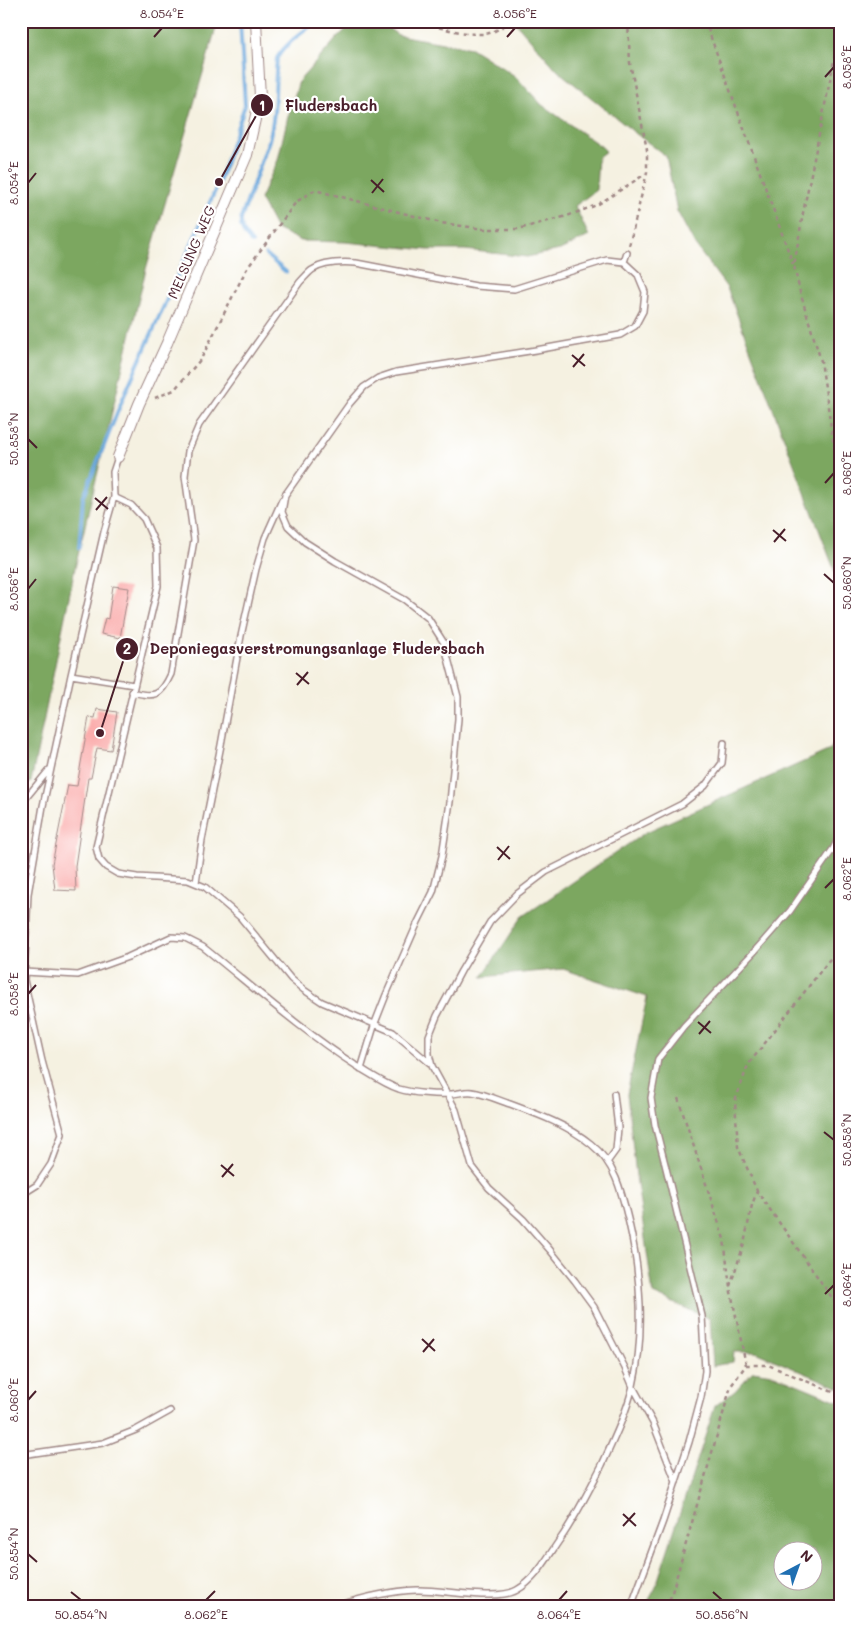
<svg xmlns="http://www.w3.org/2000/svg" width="861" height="1628" viewBox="0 0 861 1628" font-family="Mali,sans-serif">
  <rect width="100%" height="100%" fill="#fff"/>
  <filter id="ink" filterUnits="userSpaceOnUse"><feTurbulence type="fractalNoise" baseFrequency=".02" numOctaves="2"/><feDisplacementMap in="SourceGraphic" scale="10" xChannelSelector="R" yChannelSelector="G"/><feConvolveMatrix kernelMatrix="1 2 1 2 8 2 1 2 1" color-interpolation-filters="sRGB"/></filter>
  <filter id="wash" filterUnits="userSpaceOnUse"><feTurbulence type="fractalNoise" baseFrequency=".0096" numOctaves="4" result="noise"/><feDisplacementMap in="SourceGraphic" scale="20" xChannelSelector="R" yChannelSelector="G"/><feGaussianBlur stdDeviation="1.12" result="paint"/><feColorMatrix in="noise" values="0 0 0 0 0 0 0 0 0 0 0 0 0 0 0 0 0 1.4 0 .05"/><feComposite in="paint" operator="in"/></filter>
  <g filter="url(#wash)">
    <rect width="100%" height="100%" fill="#f5f1e1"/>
    <path fill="#7ca760" stroke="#636346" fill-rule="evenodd" d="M21,21H218L146,269L75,568L31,782L21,791Z
      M355,21H378L398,35L471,48L515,76L542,105L602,147L606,151L598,157L596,190L575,206L589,236L560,250L527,257L465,250H428L345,242L301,241L276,229L260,199L278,160L287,120L299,81L339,36Z
      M514,21H840V585L727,288L695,245L677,211L666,156L635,133L558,71Z
      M840,733V1388L755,1352H734L733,1362L713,1366L710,1319L653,1294L636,1176L627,1094L647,997L563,969L482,977L522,917L646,832L830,750Z
      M753,1371L772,1374L840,1402V1607H645L655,1589L715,1406L735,1391ZM814,1550V1580H784V1550Z"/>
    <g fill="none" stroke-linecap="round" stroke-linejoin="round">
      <path stroke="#69a6db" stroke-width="4" d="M252,243C245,235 240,230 241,219L269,140C277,111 274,87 277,58C286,43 303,32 317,21
        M266,255L286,272
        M79,548L83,498L123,398L219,182L245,105L240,21"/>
    </g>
    <g id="blocks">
      <path fill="#faa3a2" d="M113,586L129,588L120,638L101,634L105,618L108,619Z
        M97,709L117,712L111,750L97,748L91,778H88L75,866L76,891L55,890L52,864L68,785L77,786L89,717L95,718Z"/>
    </g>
  </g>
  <g filter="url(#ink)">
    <use href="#blocks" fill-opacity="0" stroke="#a08886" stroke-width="1"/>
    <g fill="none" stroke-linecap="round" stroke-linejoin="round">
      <defs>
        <path id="service" d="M624,262L627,253
          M118,457L113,472L114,497L131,505L144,519L157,548L158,586L96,847L99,859L106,867L118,874L137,877L188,880L205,887L240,917L291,979L304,990L322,1002L393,1032L431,1064
          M71,675L134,685
          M132,692C155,698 161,696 171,674L194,540L185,476L188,451L199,425L300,282C304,278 308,273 312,270C324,262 342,262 356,263L476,286L514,289L607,260L624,262L638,275L645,292L643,311L635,326L620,335L536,350L396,372L378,378L364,387L350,403L285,495L282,512L288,526L305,542L335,561L405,600L428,618L444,643L458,697V719L450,802L442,856L433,892L418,922L386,995L375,1023L361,1069
          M21,804L49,770
          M196,883L202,840L221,745L241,636L256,569L265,538L282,500
          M24,972L78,975L128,957L171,937L185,938L203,947C253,987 301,1030 355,1065C369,1073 384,1084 399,1089C412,1093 437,1095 450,1094C457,1094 465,1091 472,1092C485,1094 498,1100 510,1104C537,1114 568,1125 591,1144C616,1164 622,1194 629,1223C641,1275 645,1334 633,1386C626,1414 614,1439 602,1465C589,1490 577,1515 561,1538C548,1556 537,1579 517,1590C496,1602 442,1589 417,1590C388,1591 361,1598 334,1607
          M608,1161L616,1150L618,1128L614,1094
          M21,1195L37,1185L51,1164L62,1134L42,1061L24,980L28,894L43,806L71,675L104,532L114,497
          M21,1455L103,1443L136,1430L170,1411
          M676,1482L653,1423L633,1387L625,1368L594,1307L575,1281L550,1250L523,1219L489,1188L472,1166L456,1110L432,1066L429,1054V1036L437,1016L461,971L490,922L517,894L546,872L682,804L705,786L722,763L724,743
          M631,1607L663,1521L689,1442L701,1397L705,1371L702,1316L665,1164L655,1125L651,1098L658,1059L684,1026L753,953L790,911L833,849L840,836"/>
        <path id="minor" d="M118,457L139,404L167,343L247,155L260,97L256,21"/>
      </defs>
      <use href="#service" stroke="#a08886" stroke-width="8"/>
      <use href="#minor" stroke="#a08886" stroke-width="12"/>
      <path stroke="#a08886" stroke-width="2.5" stroke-dasharray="4 4" stroke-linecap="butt" d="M416,21C436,27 465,35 485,34C494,33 503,26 510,22
        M628,21L630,63L647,150V173L629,246
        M705,21L793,264
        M840,31L803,213L794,266L800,292L821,361L840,486
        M155,398L174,390L201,359L246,270L296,202L315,190L441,223L484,229H518L567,216L597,205L647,173
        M840,946L748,1065L735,1101L738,1147L757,1191L840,1309
        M678,1098L724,1239L730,1287L746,1365
        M730,1286L744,1244L752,1205L757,1191
        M666,1607L671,1596L731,1386L746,1365H768L840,1395"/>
      <use href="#service" stroke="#fff" stroke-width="5"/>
      <use href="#minor" stroke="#fff" stroke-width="10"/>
    </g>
  </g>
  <path fill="none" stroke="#4a1f2b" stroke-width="2" d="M154,37L162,28M507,37L515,28M825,77L834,67M371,180L384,192M28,183L36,173M372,193L383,179M572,355L585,366M573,367L584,354M28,439L37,448M825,483L834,473M95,498L108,509M96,510L107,497M773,530L786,541M774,542L785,529M824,574L834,583M28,589L36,579M296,673L309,684M297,685L308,672M497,847L510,859M498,860L509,846M825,888L834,879M28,994L36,985M698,1022L711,1033M699,1034L710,1021M824,1132L834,1140M221,1165L234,1176M222,1177L233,1164M825,1294L834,1285M422,1339L435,1351M423,1352L434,1339M28,1400L36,1391M623,1514L636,1526M623,1526L635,1513M28,1554L37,1562M71,1592L81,1600M713,1592L722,1600M206,1600L215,1591M559,1600L567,1591"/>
  <g text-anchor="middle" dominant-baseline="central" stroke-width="4.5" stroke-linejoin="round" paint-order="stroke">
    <g font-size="14" fill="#4a1f2b" stroke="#fff">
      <text transform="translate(191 252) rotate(-67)">MELSUNG WEG</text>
    </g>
  </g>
  <path fill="none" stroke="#4a1f2b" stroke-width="2" d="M219 182L262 105M100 733L127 649"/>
  <g fill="#4a1f2b" stroke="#fff" stroke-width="2">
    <circle cx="219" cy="182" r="5"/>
    <circle cx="100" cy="733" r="5"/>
    <circle cx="262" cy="105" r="12"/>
    <circle cx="127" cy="649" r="12"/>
  </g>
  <g font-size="15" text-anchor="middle" font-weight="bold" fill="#fff">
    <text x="262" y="111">1</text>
    <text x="127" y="654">2</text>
  </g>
  <g font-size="15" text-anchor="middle" font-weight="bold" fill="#4a1f2b" stroke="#fff" stroke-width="4.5" stroke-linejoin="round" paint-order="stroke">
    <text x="331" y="111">Fludersbach</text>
    <text x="317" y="654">Deponiegasverstromungsanlage Fludersbach</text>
  </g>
  <rect width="861" height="1628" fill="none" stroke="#fff" stroke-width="55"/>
  <g transform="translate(798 1566) rotate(41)"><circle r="24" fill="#ffffff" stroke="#b7a5aa"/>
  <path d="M0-4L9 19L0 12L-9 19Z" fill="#1f6fb2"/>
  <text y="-8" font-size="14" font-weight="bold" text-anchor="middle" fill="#4a1f2b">N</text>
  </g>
  <rect x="28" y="28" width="806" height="1572" fill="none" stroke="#4a1f2b" stroke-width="2"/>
  <g font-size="12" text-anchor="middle" fill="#4a1f2b">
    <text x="162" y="18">8.054°E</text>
    <text x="515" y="18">8.056°E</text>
    <text transform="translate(847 67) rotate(-90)" y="4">8.058°E</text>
    <text transform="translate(14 183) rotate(-90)" y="4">8.054°E</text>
    <text transform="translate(14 439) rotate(-90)" y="4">50.858°N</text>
    <text transform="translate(847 473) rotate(-90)" y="4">8.060°E</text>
    <text transform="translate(847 583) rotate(-90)" y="4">50.860°N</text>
    <text transform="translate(14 589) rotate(-90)" y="4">8.056°E</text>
    <text transform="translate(847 879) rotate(-90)" y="4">8.062°E</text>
    <text transform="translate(14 994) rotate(-90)" y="4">8.058°E</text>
    <text transform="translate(847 1140) rotate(-90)" y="4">50.858°N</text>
    <text transform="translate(847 1285) rotate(-90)" y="4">8.064°E</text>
    <text transform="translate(14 1400) rotate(-90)" y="4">8.060°E</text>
    <text transform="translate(14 1554) rotate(-90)" y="4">50.854°N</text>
    <text x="81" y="1619">50.854°N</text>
    <text x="206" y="1619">8.062°E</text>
    <text x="559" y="1619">8.064°E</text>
    <text x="722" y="1619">50.856°N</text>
  </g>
</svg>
